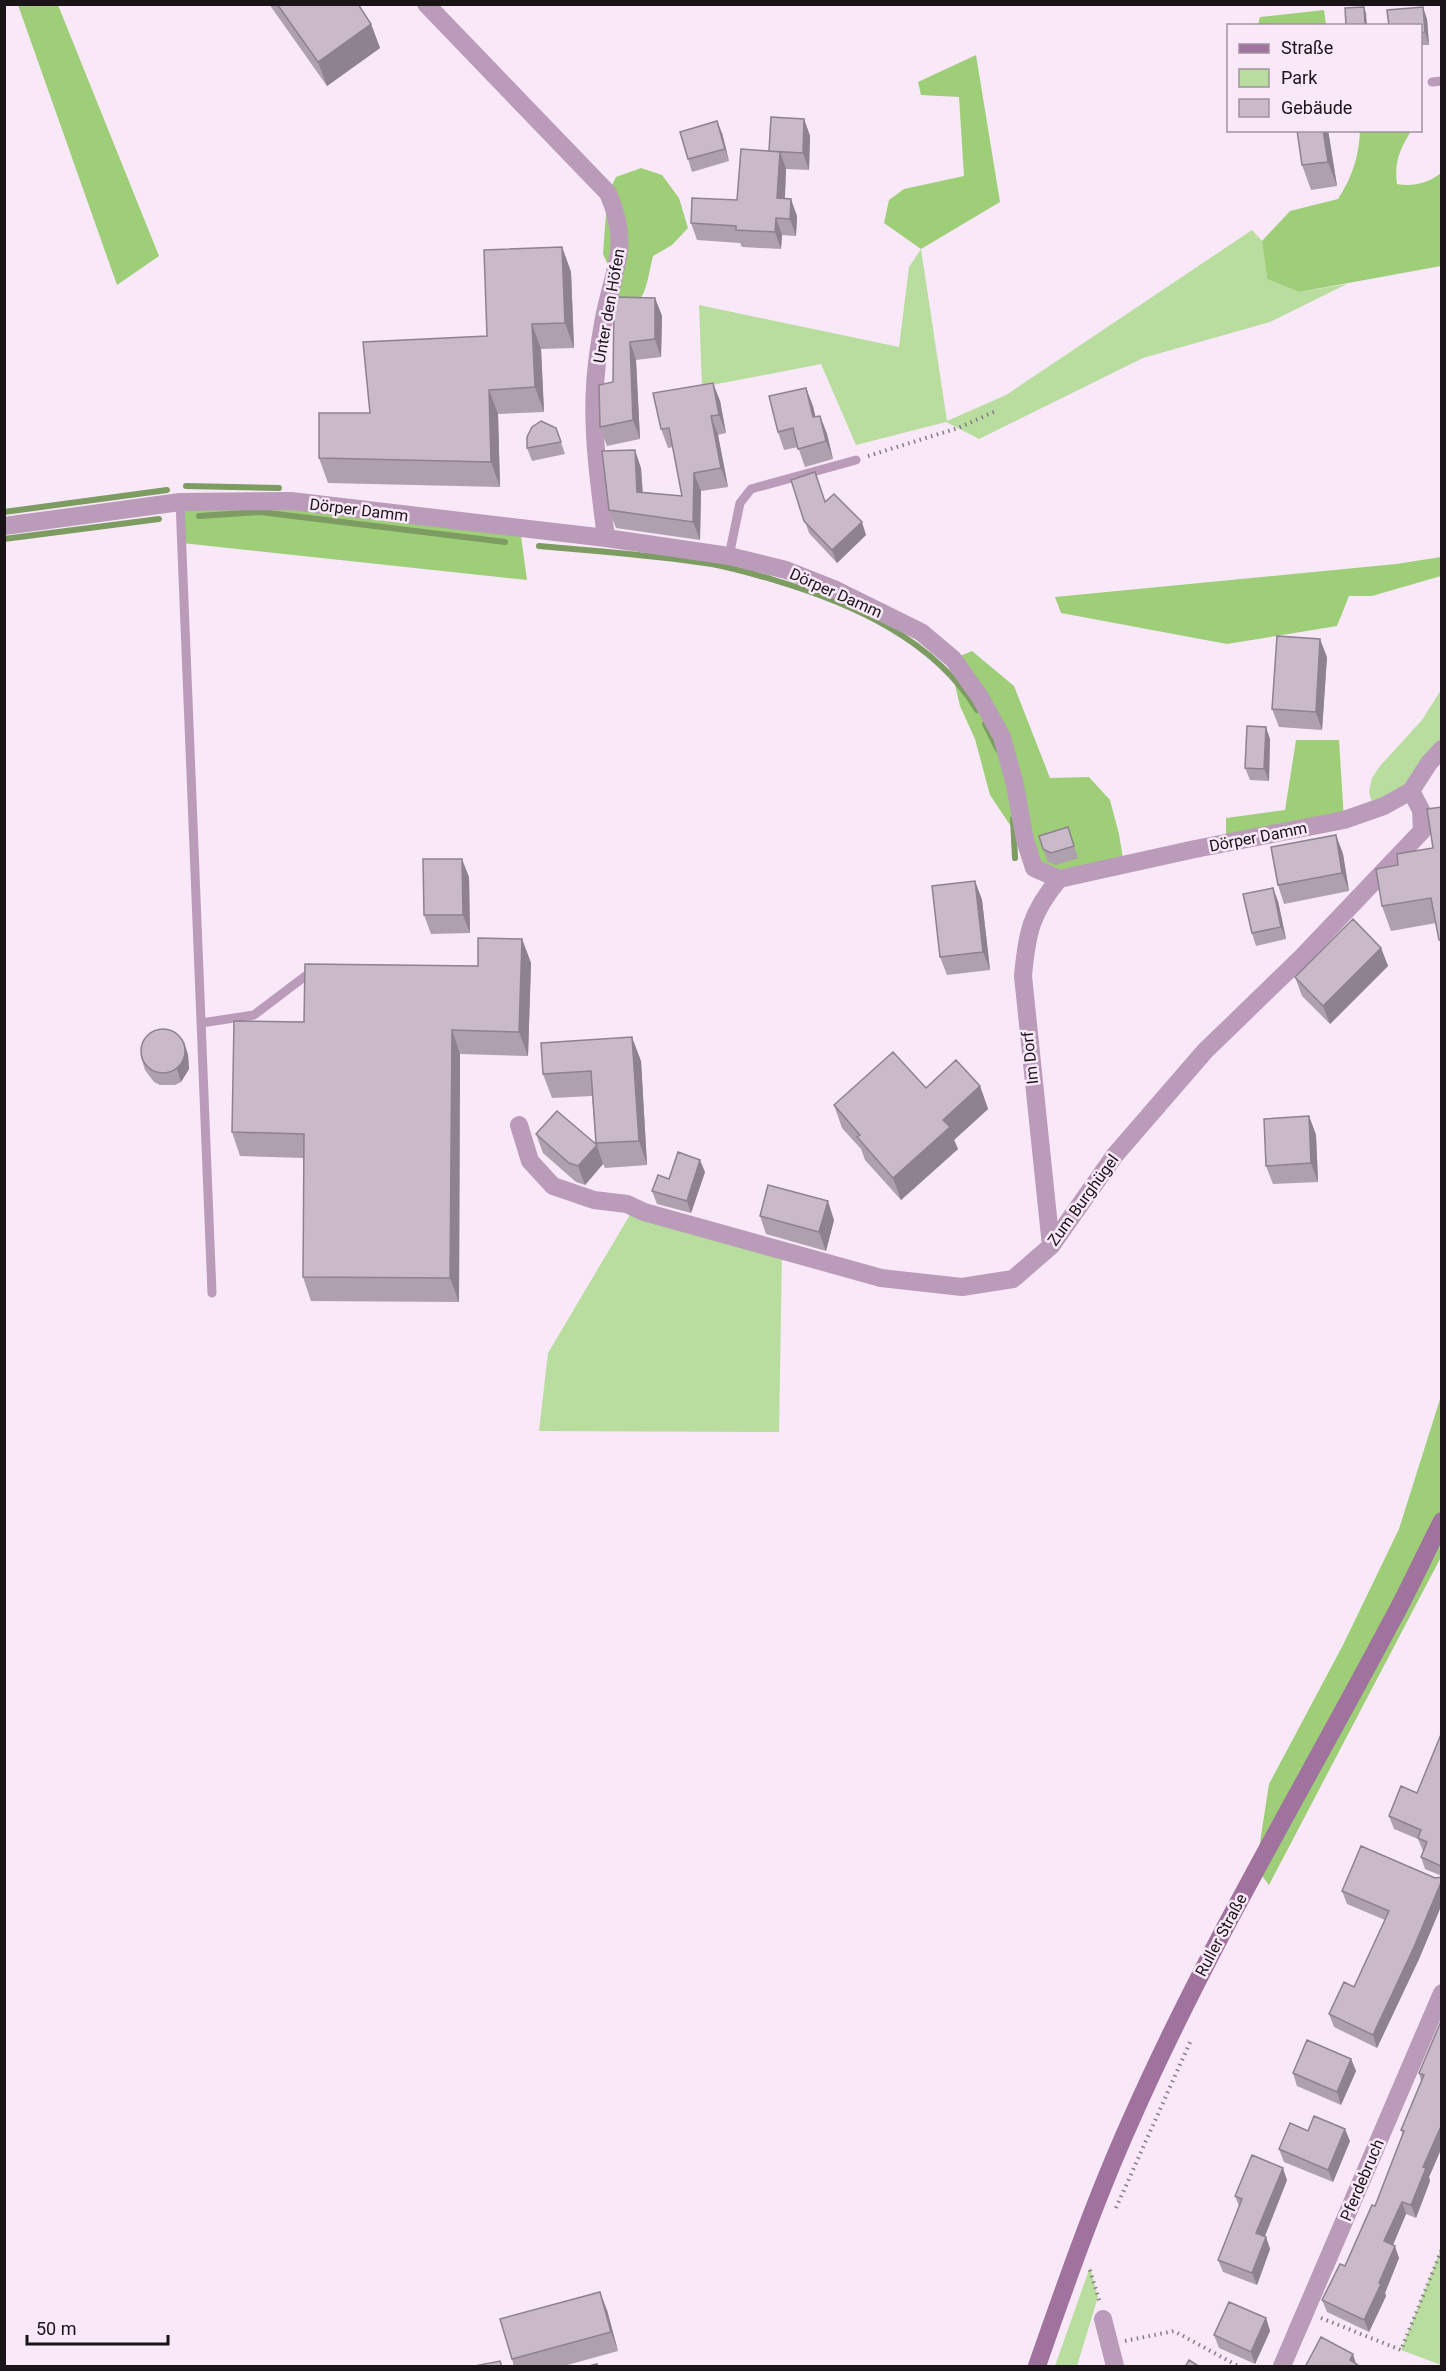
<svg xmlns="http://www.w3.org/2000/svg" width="1446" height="2371" viewBox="0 0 1446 2371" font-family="Roboto,sans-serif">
  <rect width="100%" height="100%" fill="#f9e8f8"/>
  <path fill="#b8dd9e" d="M1252,230L1262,241L1267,279L1299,292L1347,284L1270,322L1143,358L979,439L946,422L856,445L821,364L702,387L699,305L899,347L909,267L921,249L947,421L1006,395Z
    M1441,690V749L1384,806L1371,800L1369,791L1372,778L1380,766L1422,720Z
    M634,1208L782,1251L779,1432L539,1431L548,1353Z
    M1441,2249V2365L1401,2350Z
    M1090,2267L1098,2297L1077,2366H1055Z"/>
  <path fill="#9ece78" d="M18,5H58L159,256L117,285Z
    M1324,10L1326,25H1258L1260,17Z
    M976,55L1000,202L921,249L884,223L889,200L904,189L964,176L959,97L921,95L918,82Z
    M1360,131H1411C1400,149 1394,162 1397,184C1413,187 1428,183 1441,173V266L1299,292L1267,279L1262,241L1290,211L1338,199C1352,178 1359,156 1360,131Z
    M641,168L662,175L679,198L688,228L672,245L653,256C643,299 648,302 604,318L614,278L603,254L605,226L608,193L616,177Z
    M291,501L520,529L527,580L182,543L180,502Z
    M1441,557V576L1372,596H1349L1337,626L1227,644L1061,613L1055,597L1396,564Z
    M972,651L1014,686L1050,778L1089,777L1110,800L1119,834L1124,865L1059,879L1034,868L1014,831L990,795L975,739L960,706L955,685L953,659Z
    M1296,740H1339L1344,820L1226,843V818L1285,810Z
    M1441,1396V1557L1269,1885L1256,1868L1269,1784L1343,1645L1399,1529Z"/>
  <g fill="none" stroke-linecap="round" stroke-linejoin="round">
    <path stroke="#7c9c62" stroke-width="6" d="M186,486L279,488
      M4,512L167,490
      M199,516L260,512L505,542
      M4,539L159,519
      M539,546C597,551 655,555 712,564C733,568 754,574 774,580C851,603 934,639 977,710
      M985,724L998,750
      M1013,819L1015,858"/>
    <path stroke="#877c86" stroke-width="4" stroke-dasharray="1.5 4.5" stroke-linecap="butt" d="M868,456L958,428L996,411
      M1116,2208L1191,2040
      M1090,2270L1100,2303
      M1321,2318L1401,2350L1442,2249
      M1125,2341L1174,2331L1238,2366"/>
    <path stroke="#ba9bb9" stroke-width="9" d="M1432,82L1442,81
      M180,502L212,1293
      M729,556L740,503L751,489L856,460
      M201,1023L254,1015L312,971"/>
    <path stroke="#ba9bb9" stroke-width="18" d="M426,4L608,193C631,246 614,267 604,318C600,340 596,364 595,387C592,437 600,489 606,538
      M4,526L180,502L291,501L606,538L729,556L786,570L834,589L921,632L953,659L980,697L1002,737L1015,785L1025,840L1034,868L1059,879L1195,849L1344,820L1384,806L1411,791L1429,763L1442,749
      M519,1125L530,1161L553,1186L594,1200L627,1204L644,1212L881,1278L962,1287L1013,1279L1051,1246L1115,1155L1205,1051L1302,957L1422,831L1421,810L1411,791
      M1051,1246L1023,976C1027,932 1031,913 1059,879
      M1103,2319L1115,2366
      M1282,2366L1442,1993"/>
    <path stroke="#a0729e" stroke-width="18" d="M1037,2366C1066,2283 1095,2200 1131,2120C1206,1950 1302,1790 1389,1626C1408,1592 1424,1556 1442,1521"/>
  </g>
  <path fill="#aea0ad" d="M269,4H358L371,24L380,48L327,86Z
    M1427,19L1429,45H1420V26Z
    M804,119L810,136L809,170L786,169L785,199L797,216L796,236L782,235L781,249L742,247L740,243L697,240L691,223L737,200L769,151Z
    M1328,130L1337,186L1311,190L1302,165Z
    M722,133L729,161L692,172L688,159Z
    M562,247L571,272L574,348L541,349L544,412L498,414L500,487L328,483L319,458L370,413L487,336Z
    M614,297L655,298L662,316L661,357L636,360L640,439L607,446L600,427L613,382Z
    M713,383L720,401L726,433L718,435L728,487L701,491L700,540L616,528L609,510L641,468L643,492L682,496L673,447L668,448L661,429Z
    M813,406L815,417L820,416L827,434L833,459L805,467L798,447L784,450L778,432Z
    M556,428L565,454L532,461L527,448Z
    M791,480L825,502L866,535L837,563L809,533Z
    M1327,657L1322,730L1279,727L1272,709Z
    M1270,739L1269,781L1250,780L1245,768Z
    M1442,807V946L1436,923L1391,931L1382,906L1398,865L1433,848Z
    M1336,835L1343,854L1349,891L1284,904L1278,885Z
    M1072,840L1078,858L1056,865L1048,862L1043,849Z
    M469,877L470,933L431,934L424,915Z
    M975,881L982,900L990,970L947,975L940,957Z
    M1278,901L1286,939L1256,946L1252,933Z
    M522,939L531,963L528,1056L460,1054L459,1302L311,1301L303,1277V1158L240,1156L232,1132L304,1022L478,966Z
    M1381,948L1388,966L1330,1024L1302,996L1295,977Z
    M184,1042L188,1055L189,1069L181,1082L175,1085H160L154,1082L145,1070L141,1057Z
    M641,1061L647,1165L605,1168L603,1164L585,1185L576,1182L543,1153L536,1134L596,1145L592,1096L552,1098L543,1074Z
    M980,1086L988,1109L954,1140L958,1149L901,1200L865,1160L861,1149L842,1128L834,1105L926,1088Z
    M1309,1116L1316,1135L1318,1182L1273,1184L1266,1166Z
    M705,1172L691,1213L657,1204L652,1191L669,1179Z
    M760,1216L834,1220L826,1251L766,1234Z
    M1442,1732V1876L1425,1869L1421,1857L1423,1851L1418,1839L1394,1829L1389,1816L1417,1793Z
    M1441,1877H1442V1904L1419,1959L1377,2048L1334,2027L1329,2014L1354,1987L1385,1920L1347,1904L1342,1891Z
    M1442,2019V2147L1429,2177L1430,2181L1416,2218L1406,2214L1393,2245L1399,2258L1385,2293L1386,2296L1369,2332L1327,2312L1322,2300L1345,2266L1375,2206L1403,2135L1401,2130L1421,2081L1419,2073Z
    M1351,2059L1356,2071L1341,2105L1297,2086L1293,2073Z
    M1308,2131L1350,2141L1333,2182L1284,2162L1279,2149Z
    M1287,2180L1265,2236L1266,2237L1270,2249L1257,2285L1223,2272L1218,2260L1239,2206L1235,2196Z
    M607,2310L618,2351L560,2367H514L512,2359Z
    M1266,2318L1270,2331L1255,2364L1219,2348L1214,2335Z"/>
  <path fill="#8d828d" d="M1364,7L1366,13L1367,26H1366L1365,24Z
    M1423,7L1427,19L1429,45L1425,32Z
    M371,24L380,48L327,86L318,62Z
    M804,119L810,136L809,170L803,153Z
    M717,121L722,133L729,161L725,149Z
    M1323,130H1328L1337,186L1328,162Z
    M780,152L786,169L784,215L777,198Z
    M791,199L797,216L796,236L790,219Z
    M776,218L782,235L781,249L775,232Z
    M562,247L571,272L574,348L565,323Z
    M655,298L662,316L661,357L655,339Z
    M532,324L541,349L544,412L535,387Z
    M630,342L636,360L640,439L633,420Z
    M713,383L720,401L726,433L719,415Z
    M806,388L813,406L820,436L813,417Z
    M489,390L498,414L500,487L491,462Z
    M711,416L718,435L728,487L721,468Z
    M820,416L827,434L833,459L826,441Z
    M635,450L641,468L643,510L637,492Z
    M694,473L701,491L700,540L693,522Z
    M862,522L866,535L837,563L832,550Z
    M1320,639L1327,657L1322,730L1316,712Z
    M1266,727L1270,739L1269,781L1264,769Z
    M1336,835L1343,854L1349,891L1342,873Z
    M462,859L469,877L470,933L463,915Z
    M975,881L982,900L990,970L983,952Z
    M1273,888L1278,901L1286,939L1281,927Z
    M522,939L531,963L528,1056L519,1032Z
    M1381,948L1388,966L1330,1024L1323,1006Z
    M452,1030L460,1054L459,1302L450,1278Z
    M632,1037L641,1061L647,1165L639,1141Z
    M184,1042L188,1055L189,1069L181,1082L177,1069Z
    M980,1086L988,1109L954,1140L958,1149L901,1200L893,1178L943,1120Z
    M1309,1116L1316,1135L1318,1182L1311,1163Z
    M597,1146L603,1164L585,1185L578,1166Z
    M700,1160L705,1172L691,1213L687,1201Z
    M828,1201L834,1220L826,1251L819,1232Z
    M1442,1880V1904L1419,1959L1377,2048L1373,2035Z
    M1351,2059L1356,2071L1341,2105L1337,2092Z
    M1442,2124V2147L1429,2177L1430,2181L1416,2218L1411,2205L1423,2167Z
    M1345,2129L1350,2141L1333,2182L1328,2170Z
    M1283,2168L1287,2180L1261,2246L1256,2233Z
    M1402,2202L1406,2214L1389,2254L1384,2241Z
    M1266,2237L1270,2249L1257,2285L1252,2273Z
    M1395,2246L1399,2258L1385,2293L1386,2296L1369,2332L1364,2320Z
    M600,2292L607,2310L618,2351L611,2332Z
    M1266,2318L1270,2331L1255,2364L1251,2352Z
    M1353,2354L1357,2367L1350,2360Z"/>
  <path fill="#cabac9" stroke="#8d828d" stroke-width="1.5" d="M277,4H358L371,24L318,62Z
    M1364,7L1365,24L1346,25L1345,8Z
    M1423,7L1425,32L1420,33V26H1389L1387,10Z
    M771,117L804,119L803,153L769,151Z
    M717,121L725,149L688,159L680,132Z
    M1297,130H1323L1328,162L1302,165Z
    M741,149L780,152L777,198L791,199L790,219L776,218L775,232L736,230V226L691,223L692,198L737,200Z
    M562,247L565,323L532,324L535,387L489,390L491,462L319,458V413H370L363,342L487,336L484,250Z
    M614,297L655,298V339L630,342L633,420L600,427L599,385L613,382Z
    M713,383L719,415L711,416L721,468L694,473L693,522L609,510L602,451L635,450L637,492L682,496L669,428L661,429L653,393Z
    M806,388L813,417L820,416L826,441L798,449L793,428L778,432L769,396Z
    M541,421L556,428L561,442L527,448V437L532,427Z
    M815,472L825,502L834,494L862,522L832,550L804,521L791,480Z
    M1277,636L1320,639L1316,712L1272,709Z
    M1247,726L1266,727L1264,769L1245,768Z
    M1442,807V940H1439L1431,898L1382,906L1376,869L1398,865L1397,854L1433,848L1427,809Z
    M1068,827L1074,846L1051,853L1043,849L1039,836Z
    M1336,835L1342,873L1278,885L1271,847Z
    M423,859H462L463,915H424Z
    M975,881L983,952L940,957L932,886Z
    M1273,888L1281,927L1252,933L1243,894Z
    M1353,919L1381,948L1323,1006L1295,977Z
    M478,938L522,939L519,1032L452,1030L450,1278L303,1277L304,1134L232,1132L234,1021L304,1022L305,964L478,966Z
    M141 1051a22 22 0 1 1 44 0a22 22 0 1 1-44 0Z
    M632,1037L639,1141L596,1143L591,1071L543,1074L541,1043Z
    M893,1052L926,1088L956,1060L980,1086L943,1120L950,1127L893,1178L857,1137L860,1135L834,1105Z
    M557,1111L597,1145L578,1166L569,1163L536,1134Z
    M1309,1116L1311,1163L1266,1166L1264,1119Z
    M678,1152L700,1160L687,1201L652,1191L658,1175L669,1179Z
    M768,1185L828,1201L819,1232L760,1216Z
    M1442,1732V1868L1441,1866L1421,1857L1427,1842L1418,1838L1421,1830L1389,1816L1401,1786L1417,1793Z
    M1361,1846L1435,1878L1442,1877V1880L1414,1947L1373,2035L1329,2014L1344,1982L1354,1987L1389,1911L1342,1891Z
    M1442,2019V2124L1423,2167L1426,2168L1411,2205L1402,2202L1384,2241L1395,2246L1379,2283L1381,2284L1364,2320L1322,2300L1340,2264L1345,2266L1372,2205L1375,2206L1404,2131L1401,2130L1424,2075L1419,2073Z
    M1307,2040L1351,2059L1337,2092L1293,2073Z
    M1314,2116L1345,2129L1328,2170L1279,2149L1290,2123L1308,2131Z
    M1252,2155L1283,2168L1256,2233L1266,2237L1252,2273L1218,2260L1242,2199L1235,2196Z
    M600,2292L611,2332L512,2359L500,2319Z
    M1229,2302L1266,2318L1251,2352L1214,2335Z
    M1321,2337L1353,2354L1350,2360L1361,2367H1305Z
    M1189,2360L1200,2367H1185Z
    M500,2361L502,2367H474V2366Z
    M597,2364V2367H585Z"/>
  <g text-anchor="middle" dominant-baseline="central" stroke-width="5" stroke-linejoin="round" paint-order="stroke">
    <g font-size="16" fill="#1a1419" stroke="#f9e8f8">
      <text transform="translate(609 306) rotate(-80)">Unter den Höfen</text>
      <text transform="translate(359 510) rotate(7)">Dörper Damm</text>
      <text transform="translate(836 593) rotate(24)">Dörper Damm</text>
      <text transform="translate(1258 837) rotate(-11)">Dörper Damm</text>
      <text transform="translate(1030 1058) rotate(-96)">Im Dorf</text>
      <text transform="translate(1083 1200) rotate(-54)">Zum Burghügel</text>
      <text transform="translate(1221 1935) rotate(-62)">Ruller Straße</text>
      <text transform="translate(1362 2180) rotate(-67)">Pferdebruch</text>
    </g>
  </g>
  <rect width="1446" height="2371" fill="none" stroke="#1a1419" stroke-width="12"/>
  <rect x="1227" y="24" width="195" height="108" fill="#f9e8f8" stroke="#a0939f" stroke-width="1.5"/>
  <rect x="1239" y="44" width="30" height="9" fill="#a0729e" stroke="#a0939f" stroke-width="1.5"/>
  <text x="1281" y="54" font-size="18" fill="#1a1419">Straße</text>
  <rect x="1239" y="69" width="30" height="18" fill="#b8dd9e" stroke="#a0939f" stroke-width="1.5"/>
  <text x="1281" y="84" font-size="18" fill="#1a1419">Park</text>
  <rect x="1239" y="99" width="30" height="18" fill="#cabac9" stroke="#a0939f" stroke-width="1.5"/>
  <text x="1281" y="114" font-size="18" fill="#1a1419">Gebäude</text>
  <path d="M27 2335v9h141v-9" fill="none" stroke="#1a1419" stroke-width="3"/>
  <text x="36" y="2335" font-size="18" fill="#1a1419" stroke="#f9e8f8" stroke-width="4.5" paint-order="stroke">50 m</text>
</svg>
